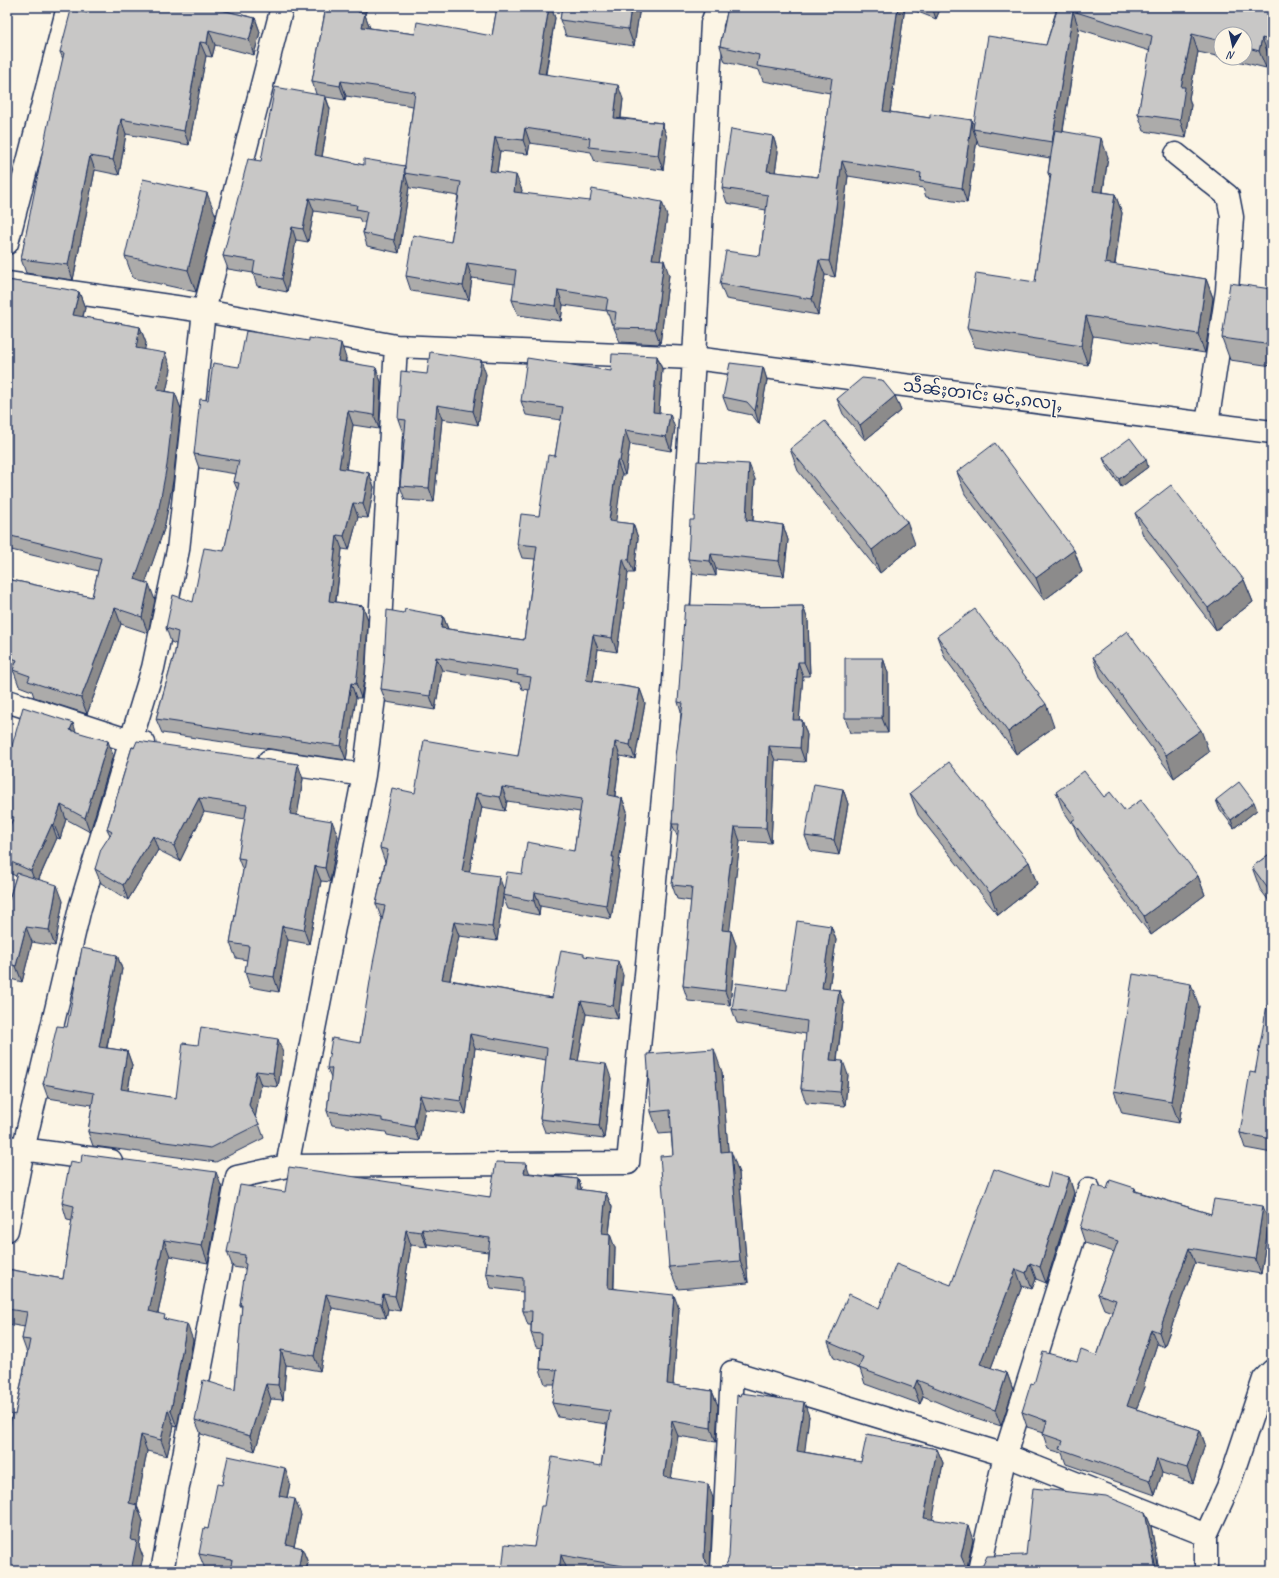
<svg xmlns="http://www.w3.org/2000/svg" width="1279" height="1578" viewBox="0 0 1279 1578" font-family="Caveat,'Noto Sans Myanmar',sans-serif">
  <rect width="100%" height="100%" fill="#fcf5e5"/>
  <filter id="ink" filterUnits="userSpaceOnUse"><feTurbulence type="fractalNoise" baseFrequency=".025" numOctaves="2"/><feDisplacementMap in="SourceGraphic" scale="8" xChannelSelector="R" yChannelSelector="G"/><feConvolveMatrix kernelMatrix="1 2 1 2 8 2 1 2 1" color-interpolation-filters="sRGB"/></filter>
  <g filter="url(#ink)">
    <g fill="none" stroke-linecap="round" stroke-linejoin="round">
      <defs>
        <path id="minor" d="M1176,154L1228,196L1232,217L1227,291L1207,424
          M7,243L68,7
          M7,283L204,311L396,346L694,358L1207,424L1272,432
          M7,701L130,741L144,743
          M269,761L364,775
          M7,1147L111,1161
          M287,1166L364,775L377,675L396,346
          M7,1230L23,1150L80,908L153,668L178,550L204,311L282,7
          M162,1571L237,1177L287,1166L628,1163L674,682L694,358L712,23L718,7
          M722,1571L732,1372L1005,1455L1206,1535
          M979,1571L1005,1455L1089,1189
          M1206,1571V1535L1228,1487L1264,1379L1272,1371"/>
      </defs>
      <use href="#minor" stroke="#1b2f5e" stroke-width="25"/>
      <use href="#minor" stroke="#fcf5e5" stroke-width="22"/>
    </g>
    <path fill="#acabaa" stroke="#1b2f5e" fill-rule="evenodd" d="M88,7H217V9L255,18L260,32L254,55L215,45L212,57L206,56L189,145L126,134L119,175L95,170L73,280L26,273L21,259L63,59L60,52L87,13Z
      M326,7H367L365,15L370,28L415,34L492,36L497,7H551L555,18L546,74L623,99L621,118L662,123L667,138L663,170L595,162L591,152L530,143L528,154L500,151L497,172L522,190L521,193L667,216L660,260L669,275L660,344L620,342L614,328V325H612L607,311L563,305L561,321L518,315L512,300L515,284L472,278L469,300L411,291L406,276L451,242L458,196L410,188L409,187L399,253L367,246L363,233L365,222H361L359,218L314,211L308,242L296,240L287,292L257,286L253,273L228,269L223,256L261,161L316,94L312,81ZM346,96L413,106L405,166L364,165L322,157L330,109L326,97L345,100Z
      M562,7H640L634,46L566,36L560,20Z
      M728,7H941L936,19L905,7L890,112L930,118L972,120L973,125L1046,45L1056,11L1044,7H1272V56H1269L1266,68L1225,58H1245V34H1221V57L1198,52L1189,98L1191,105L1186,138L1144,131L1138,114L1150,51L1079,29L1063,131L1108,157L1103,192L1115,194L1122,213L1115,265L1206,279L1213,298L1205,353L1093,336L1088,365L975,347L967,328L1035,282L1050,179L1048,173L1050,158L979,146L977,140L967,203L926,197L923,188L848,176L835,277L825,275L818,315L726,299L720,284L760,256L766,210L727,203L722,188L773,136L778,152L775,172L818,177L830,93L763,81L759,70L725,62L720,46Z
      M216,216L196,292L133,278L125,256Z
      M7,280L79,292L85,308L83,317L140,327L146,343L144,349L171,369L166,391L175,393L181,409L173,481L164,529L145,583L155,600L148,633L121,624L87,714L34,697L32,691L19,686L14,672L7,670V579L92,597L98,571L7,549Z
      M1272,284V366L1230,360L1222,338L1271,289Z
      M657,356L662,369L659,412L675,428L671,451L630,444L625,475H622L615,522L633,524L638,538L634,573H628L617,652L598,649L593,681L640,689L645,703L635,759L620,756L615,796L622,798L627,811L618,868L619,871L611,919L540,906L539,915L508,909L503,897L497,941L459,936L450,980L552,998L584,956L623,975L618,1019L586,1014L578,1061L611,1078L604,1139L545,1132L540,1119L546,1060L475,1048L466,1114L425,1109L419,1141L387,1135L386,1132L332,1125L327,1111L331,1077L327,1068L360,1043L382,918L381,917L376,904L385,862L380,848L415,793L518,756L529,690L522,689L520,683L442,670L435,710L386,702L381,689L404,613L443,616L448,629L524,640L535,559L522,558L517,544L539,516L555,456L561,420L526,415L521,401ZM507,801L580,812L574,851L504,889L469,872L482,807L505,811Z
      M346,358V362L376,368L381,382L379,429L353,425L346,469L369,473L374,487L368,518L358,517L349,550L342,549L336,602L363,606L368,620L365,674L361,698H356L346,760L162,733L156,719L175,652L176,644L171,642L166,628L193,602L224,551L238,491L234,482L236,474L199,468L194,454L208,400L239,367Z
      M763,367L767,380L759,424L752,415L728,410L723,397Z
      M427,374H486L478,425L442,419L434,502L405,500L400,486L405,433H403L398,419Z
      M895,396L901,411L865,440L843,414L837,399Z
      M790,449L915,544L880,573L798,471Z
      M1103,458L1148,467L1121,487L1106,465Z
      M957,472L1074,550L1082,572L1044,600L965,494Z
      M755,479L753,521L783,525L788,540L784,576L716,569V576L693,574L688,559L694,520Z
      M1135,513L1244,580L1253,602L1216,630L1143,535Z
      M803,606L808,621L810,676H803L799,720H802L807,735L805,762L775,760L771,843L740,841L729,931H731L736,945L730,1005L688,1001L683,986L691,901L677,899L672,885L678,838L672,824L681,712L678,702L744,607Z
      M937,636L1054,727L1016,754L945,658Z
      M1093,657L1209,752L1174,778L1101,679Z
      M883,658L888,673V733H850L845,718Z
      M76,732L113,755L90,832L66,819L60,839L57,838L39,879L63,901L55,946L32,942L22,982L7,978V906L16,876L7,872V832L8,829L7,828V753H10Z
      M132,747L303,779L297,815L338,836L330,882L321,881L309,944L288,940L279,992L250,987L245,972L247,960L236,958L230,943L243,871L238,858L245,819L204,812L180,861L158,850L128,900L101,883L95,869L110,835L107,829Z
      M843,789L848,804L839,855L811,851L805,836Z
      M1056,792L1104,797L1125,811L1198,876L1205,895L1151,935L1079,839L1074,826L1063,810Z
      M910,793L1029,862L1037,884L998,915L918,815Z
      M1216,800L1257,810L1234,828L1219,808Z
      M1272,852V905L1260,889L1252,867Z
      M831,926L836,940L829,989L839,990L844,1004L837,1061L848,1075L845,1106L806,1103L801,1089L806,1034L737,1023L732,1009L787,990Z
      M117,955L122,969L107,1048L127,1051L132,1065L128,1091L176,1098L198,1045L283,1053L278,1087L261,1085L255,1117L259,1124L264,1138L216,1162L93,1146L88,1132L92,1105L48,1098L43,1084L67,1027Z
      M1199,1006L1179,1123L1122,1113L1114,1091Z
      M1272,1006V1153L1245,1148L1240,1133L1255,1073Z
      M722,1072L728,1151L739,1173L748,1283L678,1289L669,1267L673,1155L671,1133L659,1134L651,1112Z
      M530,1173L578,1179L582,1190L606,1193L612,1207L609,1234L615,1248L614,1288L679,1309L673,1385L712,1391L718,1406L716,1442L678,1436L671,1478L713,1498L710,1567L716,1569L722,1568L727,1563L809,1416L804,1452L861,1462L892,1439L893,1441L937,1449L943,1463L932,1519L973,1540L967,1566L971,1568H977L1026,1555L1145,1512L1151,1526L1159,1571H576L567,1569L566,1571H502L534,1547L544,1506L601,1466L607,1424L558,1417L552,1403L555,1384H545L540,1369L541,1348L536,1347L531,1333V1325H528L523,1311V1292L491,1288L486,1273L488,1252L427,1244V1247L411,1245L400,1311L388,1309L386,1318L332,1308L320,1371L286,1365L283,1400L271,1399L255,1451L201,1434L195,1420L235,1390L242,1308L240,1305L246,1269L233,1267L227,1252L285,1192L490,1197Z
      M1069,1177L1074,1193L1046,1283L1036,1279L1032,1289L1022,1286L991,1368L1007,1373L1013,1390L1001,1426L970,1416L923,1396L920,1404L865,1384L860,1369L834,1358L828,1342L879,1308L951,1285L1047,1187Z
      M222,1188L208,1263L170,1256L158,1313L193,1340L177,1427L174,1426L167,1456L147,1451L137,1506L143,1521L139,1546L143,1557L15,1415L27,1353L22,1339L25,1327L7,1324V1269L63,1279L72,1221L67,1220L62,1203Z
      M1135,1188L1136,1191L1211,1214L1269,1221L1261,1274L1195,1263L1164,1347L1157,1344L1144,1384L1145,1387L1136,1409L1200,1430L1205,1444L1193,1483L1162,1473L1155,1495L1066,1464L1062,1453L1048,1449L1043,1434L1044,1432L1027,1427L1022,1412L1034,1384L1077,1361L1097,1356L1112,1312L1104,1309L1098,1294L1114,1252L1085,1243L1080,1228L1107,1189Z
      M290,1483L287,1498L301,1515L294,1546L302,1548L308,1563L306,1571H215L205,1569L199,1554L208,1529L222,1485Z"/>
    <path fill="#8c8b8b" stroke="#1b2f5e" d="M359,7H367L365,15L370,28L362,27L358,12Z
      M549,7H551L555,18L543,87L538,73Z
      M631,7H640L634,46L628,29Z
      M898,7H905L888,126L883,111Z
      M932,7H941L936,19Z
      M1073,11L1079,29L1058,160L1052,142Z
      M255,18L260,32L254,55L249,40Z
      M209,30L215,45L212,57L207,43Z
      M1192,34L1198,52L1189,98L1191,105L1186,138L1180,120L1181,87Z
      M1262,38L1269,56L1266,68L1259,51Z
      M200,42L206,56L189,145L184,131Z
      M341,81L346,96L345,100L340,86Z
      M618,85L623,99L619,132L614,118Z
      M325,96L330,109L320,168L315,155Z
      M121,119L126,134L119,175L113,160Z
      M972,120L975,129H973L977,140L967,203L962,188Z
      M662,123L667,138L663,170L658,155Z
      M525,128L530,143L528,154L523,140Z
      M773,136L778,152L773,186L767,171Z
      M495,137L500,151L495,185L490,171Z
      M1101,138L1108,157L1100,210L1093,191Z
      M90,156L95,170L73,280L68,265Z
      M842,161L848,176L835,277L829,261Z
      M405,174L409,187L399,253L394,240Z
      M516,175L522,190L519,207L514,192Z
      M207,193L216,216L196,292L188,270Z
      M1115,194L1122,213L1112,283L1105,263Z
      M309,198L314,211L308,242L303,229Z
      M662,202L667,216L658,274L652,259Z
      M292,227L296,240L287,292L282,279Z
      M664,260L669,275L660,344L655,329Z
      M819,260L825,275L818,315L812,299Z
      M467,263L472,278L469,300L463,286Z
      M1206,279L1213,298L1205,353L1198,334Z
      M558,290L563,305L561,321L556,306Z
      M79,292L85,308L79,331L73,315Z
      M1086,316L1093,336L1088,365L1081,346Z
      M140,327L146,343L142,364L136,348Z
      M341,343L346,358L343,375L338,361Z
      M165,353L171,369L163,406L157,390Z
      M657,356L662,369L658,425L653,412Z
      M481,360L486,374L478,425L473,411Z
      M763,367L767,380L759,424L755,411Z
      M376,368L381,382L379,429L374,415Z
      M175,393L181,409L173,481L164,529L141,596L135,579Z
      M895,396L901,411L865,440L860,425Z
      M437,405L442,419L434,502L429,488Z
      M348,411L353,425L344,482L339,468Z
      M670,414L675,428L671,451L666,437Z
      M625,430L630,444L625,475L620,461Z
      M1146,459L1148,467L1121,487L1119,479Z
      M617,461L622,475L614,535L609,521Z
      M749,464L755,479L752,535L746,520Z
      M369,473L374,487L368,518L363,504Z
      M353,503L358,517L349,550L344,536Z
      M907,522L915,544L880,573L872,550Z
      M633,524L638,538L634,573L629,560Z
      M783,525L788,540L784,576L779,561Z
      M337,535L342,549L334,615L329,601Z
      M1074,550L1082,572L1044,600L1036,578Z
      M711,554L716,569V576L710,561Z
      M623,559L628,573L617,652L612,638Z
      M1244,580L1253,602L1216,630L1208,608Z
      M149,584L155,600L148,633L142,617Z
      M363,606L368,620L365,674L361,698L356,684Z
      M803,606L808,621L810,676L804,662Z
      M115,608L121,624L87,714L81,698Z
      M443,616L448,629L441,628Z
      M593,635L598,649L591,694L586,680Z
      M436,657L442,670L435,710L430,696Z
      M883,658L888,673V733L882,718Z
      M798,662L803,676L798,734L793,720Z
      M351,683L356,698L346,760L341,746Z
      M640,689L645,703L635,759L630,745Z
      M1046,704L1054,727L1016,754L1008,732Z
      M802,720L807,735L805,762L800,748Z
      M73,723L78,737L70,730Z
      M1201,730L1209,752L1174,778L1166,755Z
      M108,741L113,755L90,832L85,818Z
      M615,742L620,756L613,809L608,795Z
      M769,746L775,760L771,843L766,828Z
      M298,764L303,779L295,829L290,814Z
      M502,787L507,801L505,811L500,797Z
      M843,789L848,804L839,855L834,840Z
      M476,793L482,807L467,884L462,871Z
      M199,798L204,812L180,861L174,846Z
      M622,798L627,811L618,868L619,871L611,919L606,905L612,857Z
      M1254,802L1257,810L1234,828L1231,820Z
      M61,805L66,819L60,839L54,825Z
      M332,821L338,836L330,882L325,868Z
      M52,824L57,838L36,885L31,871Z
      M735,827L740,841L728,945L722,930Z
      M153,836L158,850L128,900L123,885Z
      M1029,862L1037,884L998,915L990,893Z
      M315,866L321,881L309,944L304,930Z
      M499,876L504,890L503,895V897L497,941L492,927Z
      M1198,876L1205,895L1151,935L1144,916Z
      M57,885L63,901L55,946L49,930Z
      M535,892L540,906L539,915L534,901Z
      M454,922L459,936L447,993L442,979Z
      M282,926L288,940L279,992L274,977Z
      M831,926L836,940L827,1002L822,988Z
      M26,927L32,942L22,982L16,966Z
      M731,931L736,945L730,1005L725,991Z
      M117,955L122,969L104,1061L99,1047Z
      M618,961L623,975L618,1019L613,1006Z
      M1191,984L1199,1006L1179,1123L1171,1101Z
      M839,990L844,1004L835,1074L830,1060Z
      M581,1001L586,1014L576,1074L571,1060Z
      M470,1034L475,1048L466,1114L461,1101Z
      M278,1039L283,1053L278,1087L273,1073Z
      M714,1049L722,1072L730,1174L721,1152Z
      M127,1051L132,1065L126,1103L121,1089Z
      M843,1061L848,1075L845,1106L840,1092Z
      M606,1064L611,1078L604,1139L599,1126Z
      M256,1071L261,1085L255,1119L249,1105Z
      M420,1095L425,1109L419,1141L414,1127Z
      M731,1151L739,1173L748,1283L740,1261Z
      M526,1163L531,1177L524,1173Z
      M216,1172L222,1188L208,1263L202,1246Z
      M1069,1177L1074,1193L1046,1283L1040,1267Z
      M578,1179L583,1194L577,1189Z
      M606,1193L612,1207L607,1248L602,1233Z
      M1263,1206L1269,1221L1261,1274L1255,1259Z
      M422,1229L427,1244V1247L421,1232Z
      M406,1230L411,1245L400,1311L395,1296Z
      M610,1234L615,1248L613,1303L608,1288Z
      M164,1240L170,1256L155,1327L149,1311Z
      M1189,1248L1195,1263L1164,1347L1159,1332Z
      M1030,1263L1036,1279L1032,1289L1026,1273Z
      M1016,1269L1022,1286L986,1381L980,1364Z
      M326,1294L332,1308L320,1371L314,1356Z
      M383,1294L388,1309L386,1318L381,1304Z
      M674,1295L679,1309L672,1398L667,1384Z
      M187,1324L193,1340L177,1427L171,1411Z
      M1151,1329L1157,1344L1144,1384L1145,1387L1132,1420L1127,1406Z
      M281,1350L286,1365L283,1400L278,1385Z
      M1007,1373L1013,1390L1001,1426L995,1410Z
      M917,1380L923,1396L920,1404L914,1388Z
      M266,1384L271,1399L255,1451L250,1436Z
      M712,1391L718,1406L716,1442L711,1428Z
      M804,1402L809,1416L803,1466L797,1451Z
      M168,1410L174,1426L167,1456L161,1440Z
      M672,1421L678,1436L669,1492L664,1477Z
      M1200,1430L1205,1444L1193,1483L1187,1468Z
      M141,1435L147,1451L137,1506L143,1521L139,1546L143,1557L140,1571H131V1540L129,1503Z
      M937,1449L943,1463L930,1533L924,1518Z
      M1157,1459L1162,1473L1155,1495L1150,1480Z
      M285,1468L290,1483L284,1511L279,1496Z
      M708,1484L713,1498L710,1571L705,1562L704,1556Z
      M295,1499L301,1515L291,1560L286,1544Z
      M1145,1512L1151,1526L1159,1571H1156Z
      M968,1525L973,1540L966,1571L961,1556Z
      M302,1548L308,1563L306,1571H298Z
      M561,1555L567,1569L566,1571H559Z"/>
    <path fill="#c8c7c6" stroke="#1b2f5e" d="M88,7H213V8L255,18L249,40L209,30L207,43L200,42L184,131L121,119L113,160L90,156L68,265L21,259L50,114L64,53L60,52L71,10L87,13Z
      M326,7H359L358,12L365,13L362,27L415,34L417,22L492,36L497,7H549L538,73L618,85L614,118L662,123L658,155L589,147L590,138L525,128L523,140L495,137L490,171L516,175L514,192L590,201L592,189L662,202L652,259L664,260L655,329L614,328L616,312L606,310L608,298L558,290L556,306L512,300L516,270L467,263L463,286L406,276L413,235L451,242L461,182L404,173L415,92L341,81L340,86L312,81Z
      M562,7H631L628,29L560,20Z
      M728,7H898L883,111L930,118V114L972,120L962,188L920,181L921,173L842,161L829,261L819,260L812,299L720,284L726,251L760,256L768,195L722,188L731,129L773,136L767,171L818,177L832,78L757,66L759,55L720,46Z
      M1058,7H1272V41L1262,38L1259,51L1245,47V34H1221V41L1192,34L1181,87H1185L1180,120L1138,114L1152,36L1073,11L1052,142L973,129L988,36L1046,45Z
      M275,87L325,96L315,155L364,165V159L405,166V173L394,240L363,233L367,211L356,209L357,205L309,198L303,229L292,227L282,279L253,273L255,261L223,256L248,159L261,161Z
      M1055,130L1101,138L1093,191L1115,194L1105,263L1206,279L1198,334L1086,316L1081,346L967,328L976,273L1035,282L1051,174L1048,173Z
      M143,179L207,193L188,270L125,256Z
      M7,280L65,289L79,292L73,315L140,327L136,348L165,353L157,390L175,393L167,465L158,513L135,579L149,584L142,617L115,608L81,698L28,681L30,676L13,670L17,660L7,656V579L92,597L101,558L7,535Z
      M1230,283L1271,289L1272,284V345L1222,338Z
      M246,331L309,341V338L341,343L338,361L375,367L376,368L374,415L348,411L339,468L369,473L363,504L353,503L344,536L337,535L329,601L363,606L359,660L356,684L351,683L341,746L156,719L175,652L178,632L166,628L173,595L193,602L204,548L224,551L239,483L234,482L239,461L194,454L200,399L208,400L213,363L239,367Z
      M430,352L481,360L473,411L437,405L429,488L400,486L406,420L398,419L401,371L427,374Z
      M612,354L657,356L653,412L670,414L666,437L625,430L620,461H617L609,521L633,524L629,560L623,559L612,638L593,635L586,680L640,689L630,745L615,742L608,795L622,798L612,857H614L606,905L535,892L534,901L503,895L507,872L522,874L527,842L574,851L582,799L502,787L500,797L476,793L462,871L499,876L492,927L454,922L442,979L552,998L561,950L584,954V956L618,961L613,1006L581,1001L571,1060L606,1064L599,1126L540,1119L547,1048L470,1034L461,1101L420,1095L414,1127L382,1121V1118L327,1111L332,1068H327L332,1038L360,1043L373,963L385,906L376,904L388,850L380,848L392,788L415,793L424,740L518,756L531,677L517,675L518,670L436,657L430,696L381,689L384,662L387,610L404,613L405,609L443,616L441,628L524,640L537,546L517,544L521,514L539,516L548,455L555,456L563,407L521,401L527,358L611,371Z
      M730,363L763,367L755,411L747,402L723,397Z
      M862,378L882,380L895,396L860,425L837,399Z
      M825,421L907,522L872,550L790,449Z
      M1130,438L1146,459L1119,479L1103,458Z
      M995,443L1074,550L1036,578L957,472Z
      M697,461L749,464L746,520L783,525L779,561L711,554L710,561L688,559L690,520H694Z
      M1171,485L1244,580L1208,608L1135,513Z
      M685,605L744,606V607L803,606L804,662H798L793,720H802L800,748L769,746L766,828L735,827L722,930L731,931L725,991L683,986L692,887L672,885L679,824H672L676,756L683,703L678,702Z
      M975,609L1046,704L1008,732L937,636Z
      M1127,631L1201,730L1166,755L1093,657Z
      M845,658H883L882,718H845Z
      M23,707L73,723L70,730L108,741L85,818L61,805L54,825L52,824L31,871L7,860V832L14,817L7,816V753H10Z
      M137,741L298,764L290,814L332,821L325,868L315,866L304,930L282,926L274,977L245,972L249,946L230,943L245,859L238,858L247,805L199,798L174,846L153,836L123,885L95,869L101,849L112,832L107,829L132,747L134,748Z
      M949,762L1029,862L990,893L910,793Z
      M1084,771L1104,797L1110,792L1125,811L1141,800L1198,876L1144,916L1072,821L1076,818L1056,792Z
      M1239,782L1254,802L1231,820L1216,800Z
      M814,784L843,789L834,840L805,836Z
      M1272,852V894L1252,867Z
      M17,873L57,885L49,930L26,927L16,966L7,963V906Z
      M797,921L831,926L822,988L839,990L830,1060L843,1061L840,1092L801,1089L807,1021L732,1009L736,983L787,990Z
      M82,948L117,955L99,1047L127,1051L121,1089L176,1098L183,1043L198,1045L201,1027L278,1039L273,1073L256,1071L249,1105L259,1124L211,1148L88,1132L94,1093L43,1084L57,1026L67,1027Z
      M1133,974L1191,984L1171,1101L1114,1091Z
      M1267,1005L1272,1006V1139L1240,1133L1250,1072L1255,1073Z
      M714,1049L721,1152L731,1151L740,1261L669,1267L660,1156L673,1155L670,1110L651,1112L647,1054Z
      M82,1154L216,1172L202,1246L164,1240L149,1311L165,1315L164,1319L187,1324L171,1411L168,1410L161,1440L141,1435L129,1503L137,1505L131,1540L137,1541L131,1571H7V1440L12,1414L15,1415L30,1340L22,1339L27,1312L7,1309V1269L63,1279L74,1206L62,1203L70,1161L81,1163Z
      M496,1162L526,1163L524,1173L578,1179L577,1189L606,1193L602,1233L610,1234L608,1288L674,1295L667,1384L712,1391L711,1428L672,1421L664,1477L708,1484L704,1556L705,1562L710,1567L716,1569L722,1568L727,1563L729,1557L737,1395L740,1396L741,1393L804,1402L797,1451L861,1462L867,1434L892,1439V1440L937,1449L924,1518L968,1525L961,1556L965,1565L971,1568H977L983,1565L987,1556L1026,1555L1033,1488L1106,1496L1145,1512L1156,1571H940L920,1568V1571H622L623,1566L561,1555L559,1571H502L505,1544L534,1547L541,1506H544L552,1457L601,1466L610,1411L552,1403L557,1370L540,1369L542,1334L531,1333L532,1311H523V1278L486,1273L490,1238L422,1229L421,1232L406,1230L395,1296L383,1294L381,1304L326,1294L314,1356L281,1350L278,1385L266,1384L250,1436L195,1420L203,1380L235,1390L242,1305H240L246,1264L244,1263L245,1255L227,1252L240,1185L285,1192L289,1167L490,1197Z
      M994,1169L1047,1187L1051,1172L1069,1177L1040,1267L1030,1263L1026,1273L1016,1269L980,1364L1007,1373L995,1410L964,1399L917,1380L914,1388L859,1368L863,1357L828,1342L849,1294L879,1308L896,1264L951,1285Z
      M1110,1180L1135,1188L1134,1191L1211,1214L1214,1199L1263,1206L1255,1259L1189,1248L1159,1332L1151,1329L1138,1371L1139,1372L1127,1406L1200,1430L1187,1468L1157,1459L1150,1480L1060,1449L1063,1441L1043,1434L1047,1421L1022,1412L1031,1383L1034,1384L1043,1352L1077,1361L1081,1350L1097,1356L1116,1300L1098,1294L1118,1241L1080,1228L1093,1185L1107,1189Z
      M1272,1215V1229H1270Z
      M228,1456L285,1468L279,1496L295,1499L286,1544L302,1548L298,1571H230L232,1560L199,1554L204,1528L208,1529L217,1484L222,1485Z"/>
  </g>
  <g text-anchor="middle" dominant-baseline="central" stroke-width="3" stroke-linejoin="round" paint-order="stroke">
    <g font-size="17" fill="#1b2f5e" stroke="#fcf5e5">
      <text transform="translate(983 395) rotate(7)">သဵၼ်ႈတၢင်း မင်ႇၵလႃႇ</text>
    </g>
  </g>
  <rect width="1279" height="1578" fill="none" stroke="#fcf5e5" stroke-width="24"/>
  <rect x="12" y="12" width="1255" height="1554" fill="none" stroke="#1b2f5e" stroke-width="1.5" filter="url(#ink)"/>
  <g transform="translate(1233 46) rotate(189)"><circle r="19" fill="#fcf5e5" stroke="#a2a6af"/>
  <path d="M0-3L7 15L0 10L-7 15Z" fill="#1b2f5e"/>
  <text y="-6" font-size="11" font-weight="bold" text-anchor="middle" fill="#1b2f5e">N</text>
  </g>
</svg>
